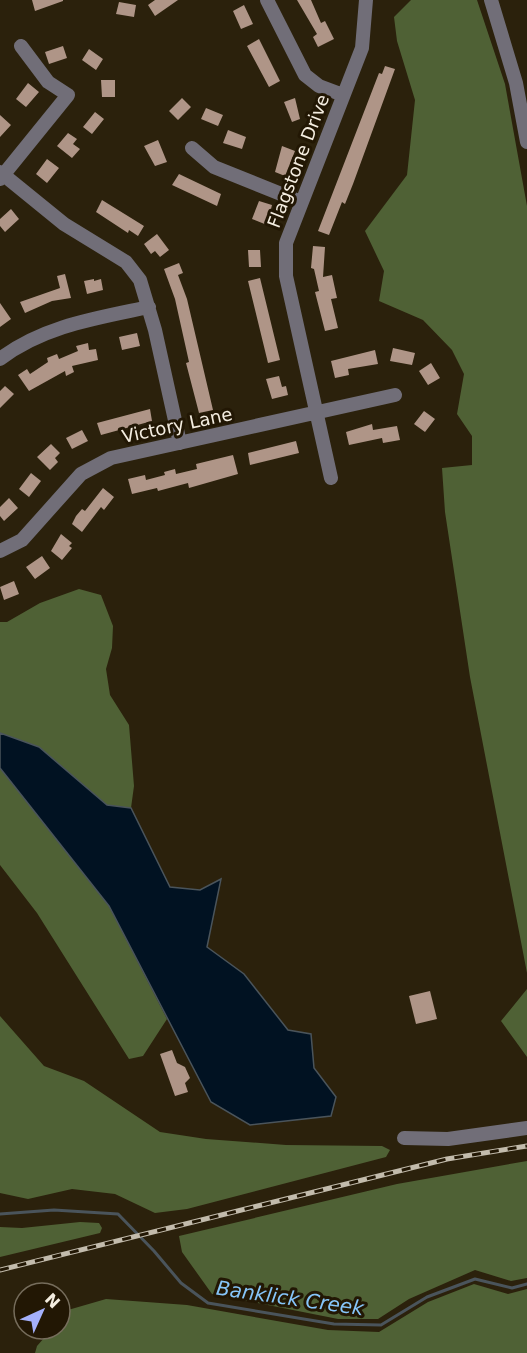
<svg xmlns="http://www.w3.org/2000/svg" width="527" height="1353" viewBox="0 0 527 1353" font-family="'DejaVu Sans',sans-serif">
  <rect width="100%" height="100%" fill="#2b210c"/>
  <path fill="#4f6135" d="M411,0H477L505,84L527,206V973L470,677L445,512L442,468L472,465V436L457,414L464,374L452,350L423,320L379,301L384,271L365,231L407,175L415,100L397,41L394,17Z
    M79,589L101,595L113,626L112,648L106,669L110,695L129,725L134,786L131,808L107,805L39,747L0,733V622H7L40,603Z
    M0,768L109,906L167,1019L143,1056L129,1059L37,913L0,865Z
    M527,989V1057L501,1021Z
    M0,1016L44,1066L84,1081L160,1132L206,1139L286,1145L382,1146L390,1150L386,1157L187,1209L155,1213L115,1194L72,1189L28,1199L0,1193Z
    M527,1161V1278L511,1281L475,1270L409,1299L378,1319H338L212,1294L182,1252L179,1236L397,1184Z
    M80,1222L99,1223L102,1228L100,1233L0,1257V1227L22,1228Z
    M474,1284L508,1294L527,1289V1353H35L37,1346L52,1329H60V1320L68,1310L106,1299L187,1305L328,1330L379,1332L428,1302Z"/>
  <path fill="#011222" stroke="#4a545b" stroke-width="1.5" d="M0,733L39,747L107,805L131,808L170,887L200,890L221,879L207,947L244,974L288,1030L311,1034L314,1068L336,1097L331,1116L250,1125L211,1102L109,906L0,768Z"/>
  <g fill="none" stroke-linecap="round" stroke-linejoin="round">
    <path stroke="#4a545b" stroke-width="3" d="M0,1214L54,1210L118,1214L154,1251L181,1283L208,1303L334,1324L381,1325L427,1297L475,1279L512,1288L527,1284"/>
  </g>
  <path fill="#af9587" d="M32,0H63V1L35,11Z
    M155,0H178L155,16L148,5Z
    M297,0H311L321,23L325,21L334,39L318,47L313,37L317,34Z
    M119,2L136,5L134,17L116,14Z
    M244,5L253,24L241,29L233,11Z
    M259,39L280,81L269,87L247,46Z
    M63,46L67,58L49,64L45,52Z
    M89,49L103,59L96,70L82,60Z
    M385,66L395,69L353,184L345,204L342,202L329,235L318,231L379,73L382,74Z
    M101,80H115V97H102Z
    M28,83L39,92L26,107L16,99Z
    M182,98L191,107L178,120L169,111Z
    M295,98L300,119L292,122L284,102Z
    M206,108L223,115L218,126L201,119Z
    M95,112L104,119L92,134L83,127Z
    M0,115L11,125L0,137Z
    M228,130L246,137L242,149L223,143Z
    M68,133L77,139L73,144L80,149L72,158L57,146Z
    M158,140L167,162L155,166L144,146Z
    M282,146L295,151L285,176L275,172Z
    M47,159L59,168L47,183L36,174Z
    M179,174L221,194L217,206L172,185Z
    M102,200L144,226L138,236L129,230L128,233L96,212Z
    M259,201L272,205L267,225L252,219Z
    M11,209L19,219L5,232L0,226V219Z
    M157,234L169,250L160,257L155,251L151,254L144,244Z
    M313,246L325,247L323,277L332,275L337,298L331,299L338,328L325,331L315,292L319,291L314,269L311,268Z
    M248,250H260L261,267H249Z
    M179,263L183,273L178,275L187,299L213,410L199,413L186,363L189,362L175,299L164,269Z
    M65,274L71,298L52,301L25,313L20,302L60,288L57,276Z
    M260,278L280,360L268,363L248,281Z
    M94,279V281L101,279L103,290L87,294L84,281Z
    M0,303L11,319L0,327Z
    M137,333L140,346L122,350L119,337Z
    M88,343L89,350L96,349L98,360L72,366L74,372L66,376L65,371L29,391L18,375L27,369L30,374L48,362L47,358L57,354L59,359L78,351L76,346Z
    M393,348L415,353L412,365L390,361Z
    M375,350L378,364L348,369L349,375L335,378L331,361Z
    M431,363L440,378L428,385L419,371Z
    M279,376L282,387L286,386L288,395L272,399L266,379Z
    M5,386L14,394L0,408V391Z
    M150,409L152,421L101,435L97,423Z
    M424,411L435,419L425,432L414,424Z
    M372,424L373,430L397,426L400,440L383,443L382,438L349,445L346,432Z
    M82,430L88,441L72,449L66,438Z
    M296,441L299,453L250,465L248,453Z
    M51,444L60,453L55,458L58,462L50,470L37,457Z
    M233,455L238,474L189,488L188,483L158,491L157,488L132,494L128,479L145,475L146,480L165,475L164,472L175,469L176,474L197,469L196,464Z
    M31,473L41,481L29,497L19,489Z
    M103,488L114,497L104,510L101,507L82,532L72,524L76,516L82,509L85,511Z
    M9,498L18,508L4,521L0,516V507Z
    M61,534L72,543L69,546L72,548L62,560L51,551Z
    M42,556L50,568L35,579L26,567Z
    M14,581L19,594L4,600L0,587Z
    M430,991L437,1019L416,1024L409,996Z
    M172,1050L177,1063L185,1067L190,1078L185,1083L188,1092L175,1096L160,1054Z"/>
  <g fill="none" stroke-linecap="round" stroke-linejoin="round">
    <path stroke="#716e78" stroke-width="14" d="M267,0L305,75L319,86L343,95
      M491,0L516,83L527,142
      M192,148L214,167L301,202
      M0,172L64,224L126,262L140,280L155,330L180,443
      M0,179L68,95L48,82L21,46
      M0,359C43,326 97,318 149,307
      M331,478L286,276V243L362,48L366,0
      M0,551L22,540L81,474L111,458L395,395
      M404,1138L448,1139L527,1128"/>
    <defs>
      <path id="rail" d="M0,1270L447,1159L527,1146"/>
    </defs>
    <use href="#rail" stroke="#c2bbac" stroke-width="5"/>
    <use href="#rail" stroke="#221704" stroke-width="3" stroke-dasharray="9" stroke-linecap="butt"/>
  </g>
  <g text-anchor="middle" dominant-baseline="central" stroke-width="6" stroke-linejoin="round" paint-order="stroke">
    <g font-size="18" fill="#f4ede0" stroke="#221704">
      <text transform="translate(298 161) rotate(-69)">Flagstone Drive</text>
      <text transform="translate(177 425) rotate(-12)">Victory Lane</text>
    </g>
    <g font-size="20" font-style="italic" fill="#86c5f9" stroke="#221704">
      <text transform="translate(290 1298) rotate(8)">Banklick Creek</text>
    </g>
  </g>
  <g transform="translate(42 1311) rotate(45)"><circle r="28" fill="#221704" stroke="#766d5c" stroke-width="1.5"/>
  <path d="M0-4.5L10 22L0 15L-10 22Z" fill="#a5b1fc"/>
  <text y="-9" font-size="16" font-weight="bold" text-anchor="middle" fill="#f4ede0">N</text>
  </g>
</svg>
